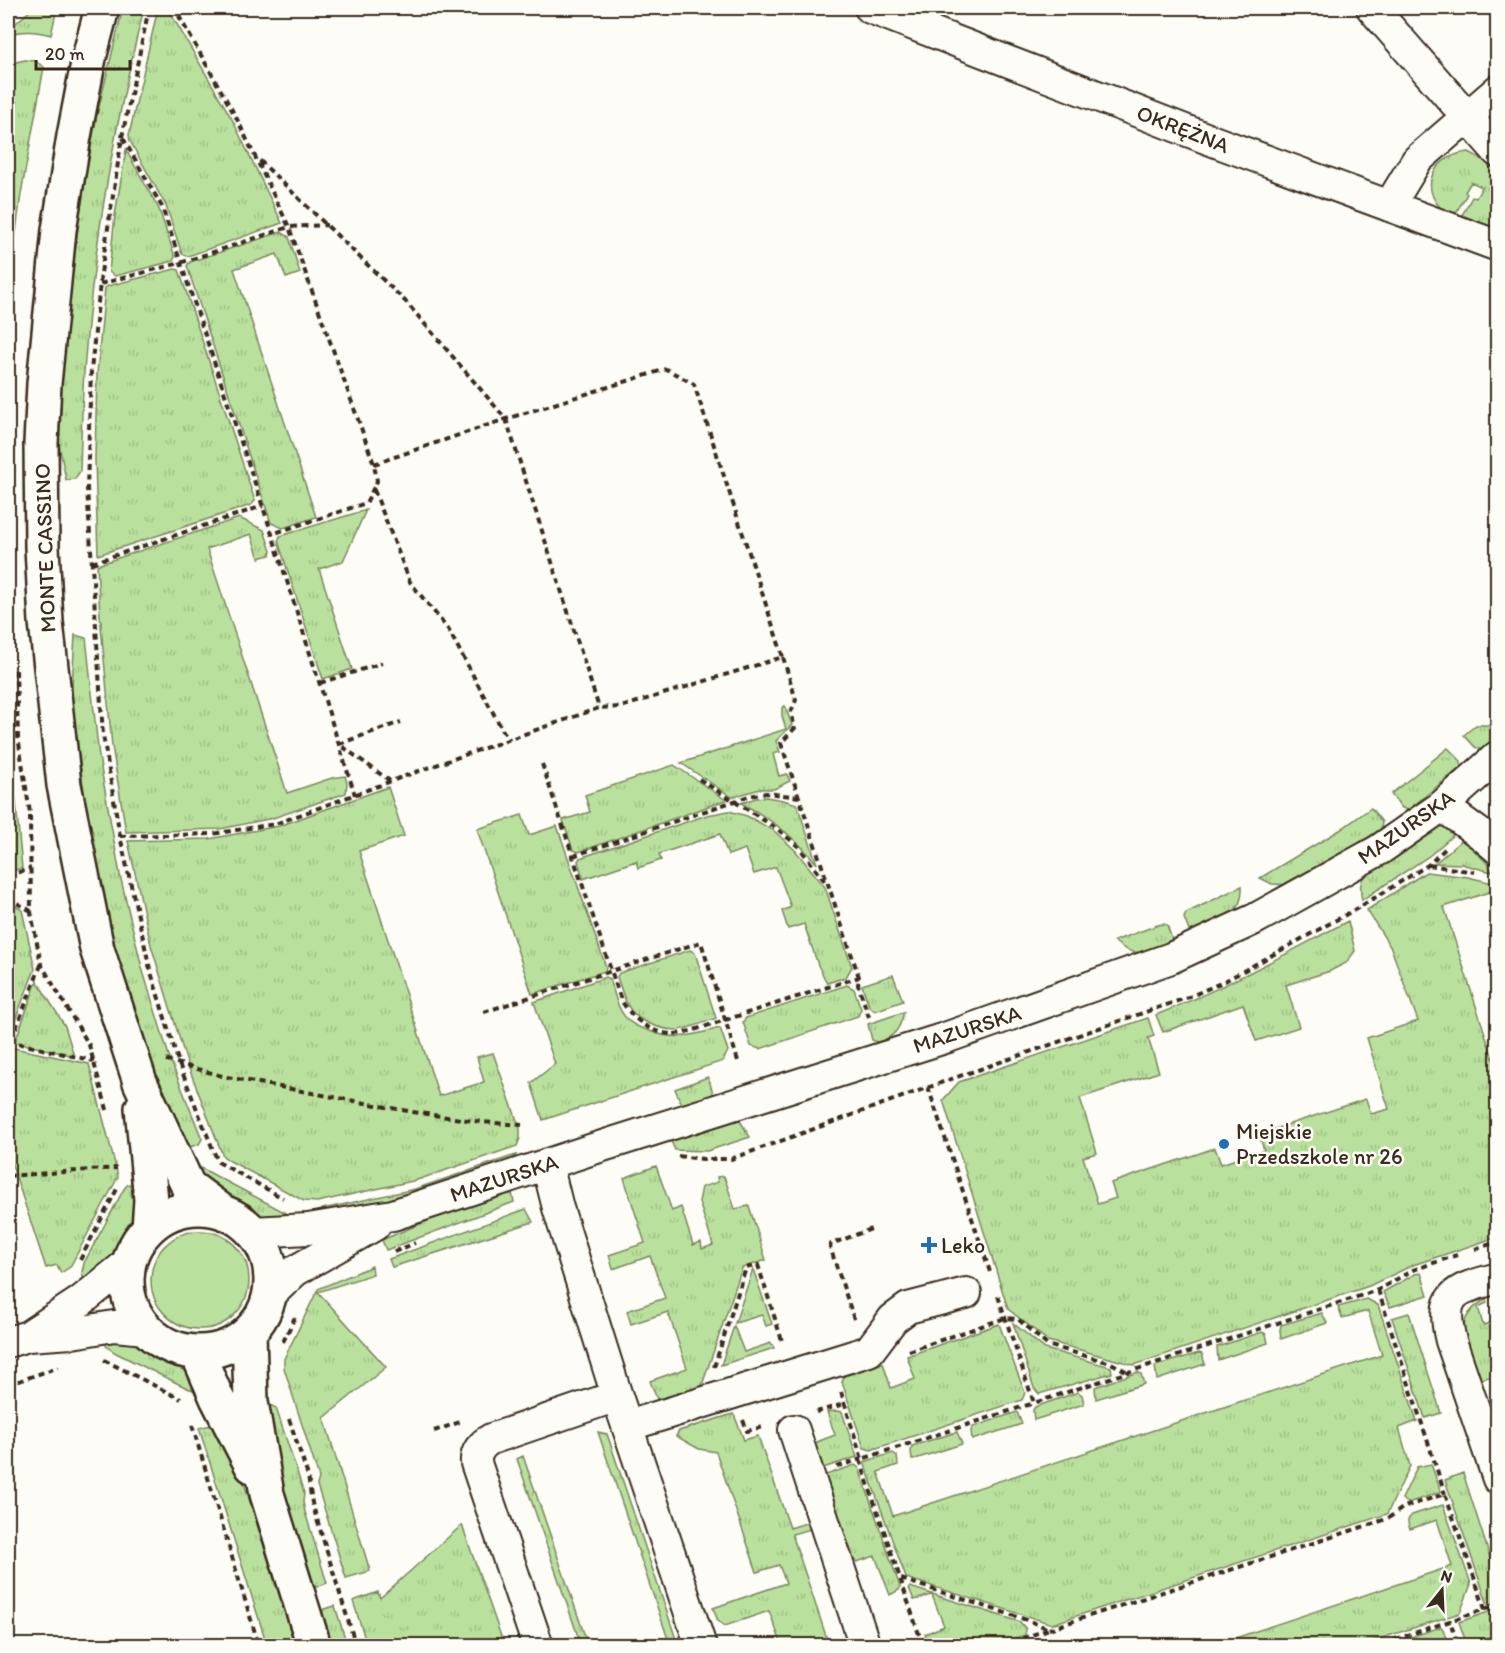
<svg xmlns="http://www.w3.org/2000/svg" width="1505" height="1653" viewBox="0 0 1505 1653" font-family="Itim,sans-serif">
  <defs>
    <pattern id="grass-tufts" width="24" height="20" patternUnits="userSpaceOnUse" patternTransform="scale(1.5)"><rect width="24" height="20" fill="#b9e19d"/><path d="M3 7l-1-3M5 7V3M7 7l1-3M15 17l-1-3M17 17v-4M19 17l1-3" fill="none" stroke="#a0c187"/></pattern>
  </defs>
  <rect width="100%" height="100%" fill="#fdfcf7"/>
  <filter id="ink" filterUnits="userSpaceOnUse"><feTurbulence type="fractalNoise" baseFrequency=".0167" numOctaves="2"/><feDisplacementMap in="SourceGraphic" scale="12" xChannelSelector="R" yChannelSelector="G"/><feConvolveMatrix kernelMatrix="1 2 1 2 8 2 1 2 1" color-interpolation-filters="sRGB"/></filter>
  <g filter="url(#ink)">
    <path fill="url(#grass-tufts)" stroke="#7a865e" stroke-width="1.5" d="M33,8H57L51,35C35,31 23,30 8,34V30Z
      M123,8H144C114,127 93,248 84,371C82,404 81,437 80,471L75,479L66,480L59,444L62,378L68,300L83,193L96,119Z
      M158,8L170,12L232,119L282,223L188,256L182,254L166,206L130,141L129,135Z
      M25,60L35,61L44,67L21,194L8,291V155L17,102L8,99V68L16,62Z
      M126,150L159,209L175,257L173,261L115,276L109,272L115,215Z
      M1469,152L1486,161L1497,173V232L1461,217L1472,197L1476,198L1482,187L1471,182L1465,192L1467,194L1454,216C1449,213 1442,210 1438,205C1418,179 1441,154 1469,152Z
      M281,232L289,237L300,273L286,278L277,254L234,269L316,517L283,528L271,523L187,266L190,262Z
      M175,269L179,270L255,501L251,505L98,555L95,459L97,374L105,288L108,286Z
      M366,510L343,561L319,569L352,669L323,679L278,541L280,536Z
      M239,518L264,530L271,551L270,555L259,558L251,534L207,549L287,793L332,778L345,776L347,783L346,793L273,818L220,829L126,832L112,746L100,615L97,565Z
      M75,635L86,638L99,757L120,875L142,968L170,1059L202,1139L199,1144L186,1148L153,1073L121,974L91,839L71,703Z
      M785,706L792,725L776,741L780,752L773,754L779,776L787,774L790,781L774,789H760L732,797L681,763L786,729L782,716V708Z
      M8,716L22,868L8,872Z
      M1476,725H1497V736L1482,750L1475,747L1464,735Z
      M1448,748L1461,761V767L1408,810L1402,808L1391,794Z
      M674,765L726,800L579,852L573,850L563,820L590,812L585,795Z
      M388,787L404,836L359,851L439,1096L484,1082L477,1057L493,1053L520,1129V1138L517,1146L417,1180L317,1202L304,1201L230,1161L223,1156L187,1063L151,945L128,841L209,839L279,826Z
      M766,797L783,800L797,804L817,864C796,838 772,819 741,803L756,798Z
      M1371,808L1382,822L1381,829L1332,861L1289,885L1272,884L1260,878L1340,830Z
      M729,811L747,816L773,830L795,850L825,887L852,967L846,977L827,983L818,965L804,924L788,929L782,911L791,907L776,867L754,874L745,849L728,855L720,834L659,854L661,860L638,868L636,861L583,879L578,861L580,858L707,815Z
      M522,815L529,835L557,826L606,967L605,971L532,994L477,829Z
      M1443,825L1459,830L1429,856L1362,900C1360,890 1359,880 1367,873L1431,828Z
      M1463,839L1488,864L1492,872L1461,864L1435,863Z
      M1426,872L1468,877L1497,884V918L1489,892L1444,907L1497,1071V1237L1413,1265L1369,1286L1134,1365L1048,1341L1008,1309L943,1100L959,1082L1148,1018L1154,1036L1148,1038L1159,1072L1080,1098L1097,1153L1083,1157L1098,1204L1116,1198L1111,1183L1215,1148L1221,1164L1264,1150L1259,1134L1366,1099L1371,1114L1389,1109L1367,1038L1418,1021L1391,948L1367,910Z
      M1242,886C1244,918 1215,924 1191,936L1184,918L1186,913Z
      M8,901L22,910L35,969L8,1038Z
      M1348,921L1355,951L1346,963L1330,971L1286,985L1299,1027L1256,1041L1243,1004L1163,1032L1156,1015C1223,989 1285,954 1348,921Z
      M1163,924L1167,925L1173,942C1149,951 1136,961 1114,941L1158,925Z
      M690,950L695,953L716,1018C690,1028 675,1036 648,1023C642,1020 636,1017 632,1012C624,1002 621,988 617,977L619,973Z
      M893,975L903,1001L875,1011L869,1006L862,985Z
      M606,977L610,979C614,992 617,1008 626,1018C631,1024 640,1028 647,1030C675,1042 692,1035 720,1028L728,1051L723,1061L543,1120L531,1083L555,1064L534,1002Z
      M37,981L65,1026L74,1056L15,1042Z
      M847,985L854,989L861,1009L858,1016L760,1049L751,1046L743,1022L746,1018Z
      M904,1012C900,1028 895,1038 877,1042L872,1040L868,1024Z
      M14,1048L89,1064L116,1168L118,1177L70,1267L61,1273L57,1265L46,1268L8,1153V1062Z
      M708,1077L714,1096L684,1105L681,1103L675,1089Z
      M739,1119L750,1137L707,1151L675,1150L671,1141Z
      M516,1155L513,1160L376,1207L322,1213V1209L415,1189Z
      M656,1166L672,1211L681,1207L693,1245L701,1242L702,1249L713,1245L699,1202L702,1187L718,1182L717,1177L724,1176L735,1209L749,1206L766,1260L742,1268L700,1391L657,1399L650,1381L687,1368L668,1312L631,1324L627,1311L665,1298L650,1256L613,1269L609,1255L645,1243L624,1178Z
      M199,1167L288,1214L290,1223L268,1219L221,1195L194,1168Z
      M134,1182L140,1209L114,1259L86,1287L82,1272L84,1263L124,1189L127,1185Z
      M512,1193L514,1202L386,1250L382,1240L427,1221Z
      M526,1209L533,1222L392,1267L389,1259Z
      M372,1266L373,1274L318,1292L386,1367L324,1418L370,1571L346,1578L317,1485L319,1478L284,1368V1359L318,1289Z
      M753,1269L772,1324L766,1326L762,1315L735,1323Z
      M1421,1273L1428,1295L1390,1307L1383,1292L1415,1274Z
      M1367,1299L1378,1305L1417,1421L1399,1428L1410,1466L1387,1514L1052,1624L906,1578L864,1462L893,1453L897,1456L898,1465L878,1472L893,1516L1382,1355L1368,1311L1342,1318L1338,1307Z
      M1486,1299L1487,1303L1478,1307L1483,1325L1497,1321V1375L1477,1380C1467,1347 1448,1321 1486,1299Z
      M1322,1313L1327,1323L1281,1339L1280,1330L1281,1325Z
      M1409,1313L1441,1413L1425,1418L1392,1318Z
      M1013,1323L1045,1349L1111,1367L1112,1373L1039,1394L1034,1388Z
      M999,1324L1025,1393L1022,1400L871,1450L864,1448L842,1382L844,1376L883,1363L891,1388L915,1379L907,1356Z
      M734,1326L744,1352L771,1343L774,1348L721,1365Z
      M1262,1332L1266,1334L1268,1343L1218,1360L1217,1347Z
      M102,1338L133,1342L176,1365L190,1374L199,1392L187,1388L116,1353L107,1347Z
      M1199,1353L1202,1354L1205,1364L1157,1380L1155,1366Z
      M1138,1372L1141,1374L1144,1384L1096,1399L1095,1387Z
      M1078,1392L1082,1395L1084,1404L1034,1420L1033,1410L1035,1407Z
      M270,1405L276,1408L304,1493L303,1502L305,1512L327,1583L317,1587L313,1584L271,1453L261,1409Z
      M837,1411L842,1412L857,1457L820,1469L813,1447L817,1442L835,1435L827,1412Z
      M1017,1412L1022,1424L972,1440L971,1431L973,1427Z
      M733,1414L735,1417L744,1440L758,1436L790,1528L809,1522L812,1524L811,1529L792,1534L829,1645H782L769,1611L725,1626L718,1621L713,1608L786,1583L779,1565L757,1572L716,1452L699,1449L676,1436L679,1431Z
      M219,1423L223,1427L245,1486L295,1645H267L199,1428Z
      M598,1432L607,1434L678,1645H670Z
      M957,1432L962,1444L912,1460L911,1451L912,1446Z
      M523,1456L588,1645H581L517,1459Z
      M1431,1464L1441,1492L1408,1503L1402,1499L1417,1467Z
      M855,1465L859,1468L900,1587L899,1590L890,1595L875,1556L857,1562L850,1558L823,1476Z
      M1463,1473L1497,1579V1602L1488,1605L1445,1480Z
      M1443,1505L1471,1584L1460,1613L1360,1645H1214L1452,1566L1437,1520L1410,1529C1408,1523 1406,1520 1412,1515Z
      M462,1525L504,1645H367L353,1601L378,1592L380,1598Z
      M910,1587L1020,1622L1026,1629L1025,1635L993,1645H929L925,1634L944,1626L932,1595L914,1600L909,1588Z
      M335,1606L347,1645H332L322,1613L324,1609Z
      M1497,1609V1634L1467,1645L1459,1622Z
      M1441,1627L1443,1629L1448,1645H1386Z"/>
    <path fill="#b9e19d" stroke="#7a865e" stroke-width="1.5" d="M151 1280a49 49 0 1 1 98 0a49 49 0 1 1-98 0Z"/>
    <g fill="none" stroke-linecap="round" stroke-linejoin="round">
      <defs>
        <path id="minor" d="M870,8L1216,142L1498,246
          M1372,8L1498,152
          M1389,206L1417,160L1498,90
          M1442,806L1483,836L1498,849
          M547,1164L558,1208L617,1396L701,1646
          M253,1232L308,1229L393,1215L593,1149L948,1037L1171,958L1255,919L1379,850L1442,806L1498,756
          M1498,1278C1455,1290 1439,1292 1451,1341L1498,1479
          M269,1296L295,1271L375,1225
          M31,1334L81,1301L128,1263
          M8,1342L28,1336L72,1333L114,1326L146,1329
          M627,1426L869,1351L893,1319L908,1308L966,1293
          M794,1430L865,1646
          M538,1646L476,1463C475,1452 482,1444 491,1439L617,1396"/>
        <path id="major" d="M102,8L89,58L74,136L59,230L44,384L41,443L42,547L46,622L64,785L97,949L140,1082L188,1186L223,1212
          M142,1108L151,1200L149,1228
          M127 1280a72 72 0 1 1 144 0a72 72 0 1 1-144 0Z
          M249,1332L251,1402L267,1494L314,1646
          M197,1352L217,1398L252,1466"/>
      </defs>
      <use href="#minor" stroke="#3b2a1e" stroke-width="34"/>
      <use href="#major" stroke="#3b2a1e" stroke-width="38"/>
      <path stroke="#3b2a1e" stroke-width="4" stroke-dasharray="6 4.5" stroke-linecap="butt" d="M149,8L122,137L101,273L91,371L87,488L103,735L120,836L150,969L179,1064L218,1162L283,1198
        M172,8L176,11L236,117L289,227L374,464L377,481L366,503L272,534
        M8,14L18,8
        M123,138L162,207L272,534L355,795
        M100,284L180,263L289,227L327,225
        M374,464L506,419L666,369L694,384L783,657L621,707L599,708
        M374,490L410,582L448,629L503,731L510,740
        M92,563L263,506
        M783,657L796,700L791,712L795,728L781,743L859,977L858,985L869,1017
        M16,670L18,737L30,813L31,912L41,964L89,1045L108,1113
        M320,683L382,663
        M542,764L621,1000C632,1018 649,1033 672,1034C678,1034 685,1032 691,1031L859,977
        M699,779L776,828L799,847L826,883
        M390,781L339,744L401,722
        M120,836L212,834L275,824L416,772L599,708L506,419L406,302L256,157
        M573,856L749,796L766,793L799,797
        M1429,865L1475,872
        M8,876L31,868
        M8,898L31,911
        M484,1012L701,942L738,1061
        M8,1041L94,1061
        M8,1048L41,965
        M166,1060L222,1076L413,1112L481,1122L522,1125
        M928,1087L990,1272
        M678,1156L703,1159H731L957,1077L1189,997L1223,982L1358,908L1428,865L1447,847
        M8,1176L117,1168
        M1475,1249L1498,1242
        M394,1252L415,1243
        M80,1260L117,1189
        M1378,1290L1445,1494
        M998,1296L1034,1403L1378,1290L1413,1270L1457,1255
        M854,1319L830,1247L831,1244L874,1228
        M283,1342L295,1317
        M909,1351L1005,1318L1018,1319L1047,1345L1111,1363L1128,1372
        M104,1360L181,1399
        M714,1367L746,1268L758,1265L783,1344
        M8,1385L58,1367
        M841,1392L862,1459L1034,1403
        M816,1412L844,1404
        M289,1419L308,1476L312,1503L356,1646
        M743,1420L747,1431L763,1427
        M192,1425L259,1646
        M434,1431L460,1422
        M860,1460L923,1646
        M837,1467L861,1459
        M901,1579L1027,1620L1049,1629L1001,1646
        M1485,1609L1498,1605
        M1049,1629L1387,1519L1404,1507L1445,1494L1485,1609L1450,1621
        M1375,1646L1450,1621L1458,1646"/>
      <use href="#minor" stroke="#fdfcf7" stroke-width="30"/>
      <use href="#major" stroke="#fdfcf7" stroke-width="33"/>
    </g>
  </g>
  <g fill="#1f6fb2" stroke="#fdfcf7" stroke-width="2">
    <circle cx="1224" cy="1144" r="6"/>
    <path d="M926 1236h6v6h6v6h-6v6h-6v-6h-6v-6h6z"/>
  </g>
  <g text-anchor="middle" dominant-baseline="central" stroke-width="5" stroke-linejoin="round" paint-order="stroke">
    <g font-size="22" fill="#3b2a1e" stroke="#fdfcf7">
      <text transform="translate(1183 129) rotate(21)">OKRĘŻNA</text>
      <text transform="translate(45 548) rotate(-92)">MONTE CASSINO</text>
      <text transform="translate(1406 827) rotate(-35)">MAZURSKA</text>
      <text transform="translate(967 1029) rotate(-18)">MAZURSKA</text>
      <text transform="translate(504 1178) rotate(-18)">MAZURSKA</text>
    </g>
    <g font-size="22" fill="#3b2a1e" stroke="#fdfcf7" text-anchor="start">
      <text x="1236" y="1131">Miejskie<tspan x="1236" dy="25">Przedszkole nr 26</tspan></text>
      <text x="941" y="1245">Leko</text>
    </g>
  </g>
  <rect width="1505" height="1653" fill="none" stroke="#fdfcf7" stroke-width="30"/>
  <rect x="15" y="15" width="1475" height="1623" fill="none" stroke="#3b2a1e" stroke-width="2" filter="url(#ink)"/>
  <g transform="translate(1442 1590) rotate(18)" stroke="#fdfcf7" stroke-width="4.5" paint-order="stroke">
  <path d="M0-4.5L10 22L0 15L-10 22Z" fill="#3b2a1e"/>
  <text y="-9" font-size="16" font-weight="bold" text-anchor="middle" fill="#3b2a1e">N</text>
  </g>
  <path d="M36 60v9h94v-9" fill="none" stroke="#3b2a1e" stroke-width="3"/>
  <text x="45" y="60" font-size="18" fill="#3b2a1e" stroke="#fdfcf7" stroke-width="4.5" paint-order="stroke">20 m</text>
</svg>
